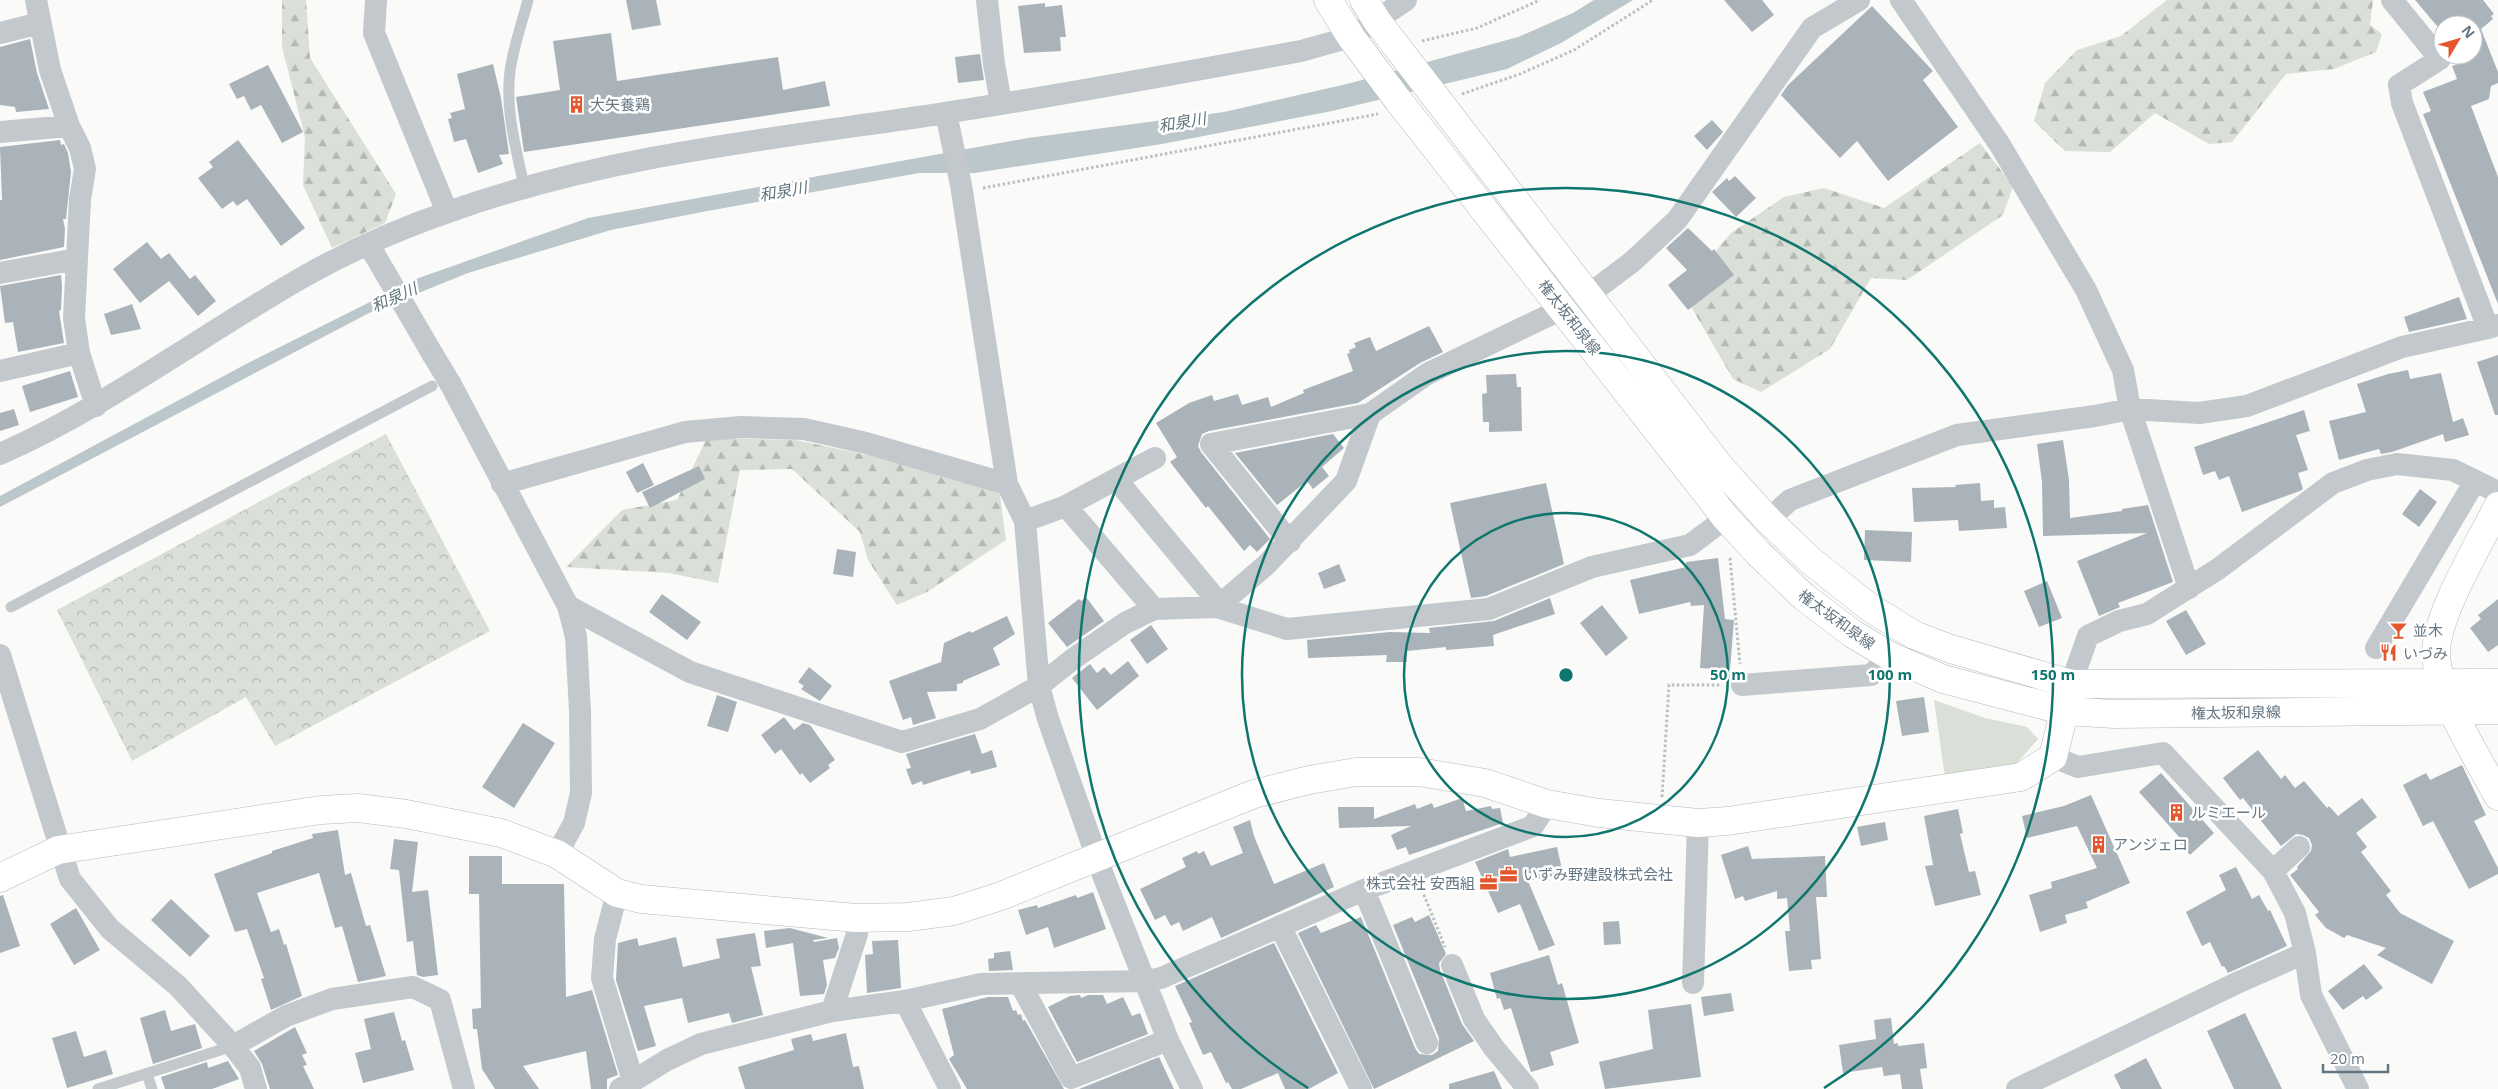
<svg xmlns="http://www.w3.org/2000/svg" width="2498" height="1089" viewBox="0 0 2498 1089" font-family="'Open Sans','Noto Sans JP',sans-serif">
  <defs>
    <pattern id="forest-firs" width="22" height="20" patternUnits="userSpaceOnUse" patternTransform="scale(1.25)"><rect width="22" height="20" fill="#dadfd7"/><path d="M5 1l3.5 6h-7zM16 11l3.5 6h-7z" fill="#b4b9b4"/></pattern>
    <pattern id="park-crowns" width="20" height="18" patternUnits="userSpaceOnUse" patternTransform="scale(1.25)"><rect width="20" height="18" fill="#dadfd7"/><path d="M2 6a3 3 0 1 1 6 0M12 15a3 3 0 1 1 6 0" fill="none" stroke="#b4b9b4"/></pattern>
  </defs>
  <rect width="100%" height="100%" fill="#fafaf8"/>
  <path fill="#dadfd7" d="M1934,700L1985,718L2027,727L2038,739L2018,762L2007,768L1945,777Z"/>
  <path fill="url(#forest-firs)" d="M282,0H306L310,58L396,194L385,223L332,248L303,185L305,137L282,47Z
    M2167,0H2373L2370,25L2382,34L2376,52L2334,69L2286,74L2232,142L2209,144L2155,113L2110,152L2065,151L2034,121L2045,83L2077,50L2121,36Z
    M1980,143L2013,186L2003,215L1907,280L1871,278L1830,349L1761,392L1733,379L1682,291L1731,233L1784,197L1824,188L1884,208Z
    M707,438L796,440L886,459L999,488L1006,540L927,592L897,605L868,560L860,532L792,469L740,470L718,583L669,573L566,567L622,510L677,500Z"/>
  <path fill="url(#park-crowns)" d="M386,434L490,631L275,746L246,697L132,761L57,610Z"/>
  <path fill="#bbc7cb" d="M1594,0H1633L1561,43L1507,69L1332,111L1162,144L975,173H919L702,212L611,230L468,273L369,313L0,507V496L248,363L416,279L588,218L1028,138L1224,112L1351,83L1518,37L1573,13Z"/>
  <path fill="#aab3b9" d="M626,0H656L661,25L632,30Z
    M1724,0H1762L1774,15L1752,32Z
    M2415,0H2483L2494,14L2491,16L2493,19L2481,29L2498,72V83L2491,86L2489,99L2471,106L2498,177V304L2423,114L2431,111L2423,92L2457,79L2452,66L2466,61L2461,55H2473V25H2443V33Z
    M1045,3V7L1062,5L1066,37H1060L1061,51L1024,53L1018,6Z
    M1872,6L1933,71L1923,80L1958,127L1888,181L1857,141L1840,158L1781,95L1788,85Z
    M611,33L617,81L778,57L783,90L825,81L830,106L524,152L516,97L560,90L553,41Z
    M30,39L37,73L49,109L16,112L15,107L0,105V47Z
    M980,54L984,80L958,83L955,57Z
    M493,64L501,98L509,154L499,155L503,164L478,173L466,139L454,142L448,119L452,118L450,113L465,109L457,74Z
    M268,65L303,132L282,143L261,105L251,110L244,96L237,99L229,84Z
    M1712,120L1723,132L1707,150L1694,136Z
    M60,140L61,145L64,144L68,153L71,172L66,219H63L65,229L64,247L0,260V200H2L0,147Z
    M238,140L305,228L281,246L247,199L237,206L233,201L222,209L198,178L213,167L209,162Z
    M1735,176L1756,198L1736,217L1712,192L1727,178L1729,181Z
    M1688,228L1712,251L1714,249L1734,275L1688,310L1668,285L1687,270L1666,248Z
    M147,242L161,259L169,253L190,279L195,275L216,301L198,316L169,281L140,303L113,269Z
    M61,275L62,286L61,310L59,311L64,343L18,352L13,322L5,323L0,286Z
    M2459,297L2467,319L2409,332L2404,317Z
    M132,304L141,329L111,335L104,314Z
    M1429,326L1443,352L1420,363L1358,403L1209,431L1202,434L1198,446L1201,452L1270,539L1257,552L1250,545L1244,551L1208,506L1206,508L1170,462L1177,457L1156,423L1189,403L1212,395L1214,401L1238,394L1242,405L1268,397L1271,407L1304,393L1303,390L1353,371L1347,354L1350,353L1349,350L1356,347L1354,343L1370,337L1376,351Z
    M2498,355V415H2495L2477,362Z
    M2408,370L2410,379L2441,373L2453,422L2463,418L2469,435L2445,442L2443,434L2392,452L2381,454L2379,449L2339,460L2329,421L2366,412L2357,384L2388,374Z
    M70,371L78,397L30,412L22,386Z
    M1516,374L1517,387H1521L1522,431L1489,432V422H1483L1482,394L1487,393L1486,375Z
    M14,409L19,425L0,431V413Z
    M2304,410L2310,431L2296,435L2308,470L2298,473L2303,489L2300,491L2242,512L2229,476L2219,480L2215,471L2203,475L2194,447Z
    M1333,434L1344,448L1322,467L1329,476L1313,489L1307,481L1277,505L1235,453Z
    M2063,440L2069,480L2070,518L2122,511V509L2148,505L2173,582L2118,603L2120,607L2099,616L2077,561L2147,533L2043,536L2042,482L2037,444Z
    M643,463L654,485L637,493L626,472Z
    M699,466L705,479L650,508L642,492Z
    M1546,483L1564,564L1486,596L1471,598L1450,503Z
    M1980,483L1981,501L1994,500V508L2005,507L2007,528L1959,531L1958,520L1914,522L1912,488L1956,487L1955,485Z
    M2420,489L2437,502L2419,527L2402,514Z
    M1865,530L1912,532L1911,562L1864,560Z
    M837,549L856,552L853,577L833,574Z
    M1718,558L1725,619L1734,620L1730,670L1700,668L1704,605L1691,606L1690,602L1639,614L1630,580L1686,567V562Z
    M1339,564L1346,581L1324,589L1318,573Z
    M2047,581L2062,618L2039,627L2024,591Z
    M662,594L701,622L687,640L649,612Z
    M1086,597L1104,621L1067,647L1048,623L1079,599L1081,601Z
    M1550,598L1555,614L1493,635L1494,646L1446,650V647L1407,651V662H1386L1387,655L1308,658L1307,640L1390,632L1430,633L1429,628L1494,621Z
    M2498,599V645L2488,652L2470,628L2481,619L2478,615Z
    M1602,605L1628,638L1606,656L1580,623Z
    M2186,610L2206,644L2186,655L2166,621Z
    M1007,616L1015,634L993,648L1000,665L963,681V683L957,684V691L927,692L936,718L913,725L911,717L903,720L889,681L941,662L944,643L970,631L971,633Z
    M1151,625L1168,649L1147,664L1130,640Z
    M1128,661L1139,676L1097,710L1072,678L1090,664L1097,673L1104,667L1111,675Z
    M809,667L832,686L820,701L801,689L804,686L798,682Z
    M717,695L737,702L728,732L707,726Z
    M1924,697L1929,732L1902,736L1896,701Z
    M784,717L794,730L803,723L810,725L835,760L828,765L830,768L810,783L802,773L800,775L781,749L775,754L761,735Z
    M523,723L555,743L514,808L482,787Z
    M975,734L982,754L992,750L997,767L971,774L970,770L923,785L922,781L912,785L906,769L911,768L906,754Z
    M2258,750L2281,779L2285,775L2295,788L2304,781L2327,808L2329,806L2338,816L2362,798L2377,817L2356,833L2367,847L2361,852L2391,891L2386,895L2400,913L2454,941L2432,984L2377,955L2386,948L2347,935L2344,938L2326,928L2315,915L2319,912L2290,875L2298,869L2297,867L2311,851L2312,845L2309,838L2303,835L2296,834L2281,846L2243,798L2240,800L2223,778Z
    M2462,765L2486,815L2474,821L2498,868V874L2469,889L2433,821L2423,826L2403,785L2426,773L2430,780Z
    M2161,773L2214,833L2190,855L2178,841L2181,839L2139,792Z
    M2091,795L2130,883L2086,902L2088,908L2065,915L2067,923L2040,932L2029,895L2052,888L2051,882L2097,868L2077,826L2027,838L2022,816L2064,806Z
    M1462,798L1466,811L1491,806L1492,809L1500,808L1503,823L1409,855L1406,847L1397,850L1391,835L1411,826L1339,828L1338,807H1374V819L1415,804L1417,809L1432,803L1434,808Z
    M1958,809L1963,833L1960,834L1969,872L1975,871L1981,895L1935,906L1925,866L1933,865L1924,816Z
    M1250,820L1254,836L1274,884L1324,863L1334,887L1221,938L1212,917L1183,931L1179,922L1171,926L1165,915L1155,920L1140,889L1186,867L1182,858L1197,851L1198,854L1204,851L1211,866L1243,853L1233,827Z
    M1885,822L1888,840L1861,846L1857,827Z
    M338,830L345,875L351,873L366,926L370,925L386,976L358,982L342,926L335,928L319,873L257,893L271,932L279,929L284,945L286,944L302,996L271,1010L261,979L264,978L247,929L235,932L214,874L272,853V851L313,838L312,834Z
    M394,839L418,842L412,892L428,890L438,975L423,977L417,975L413,941L407,942L399,870L390,869Z
    M1748,846L1752,859L1825,856L1827,897H1816L1821,959L1811,960L1812,969L1789,971L1785,931H1790L1787,898L1777,899V891L1745,901L1743,896L1735,899L1721,855Z
    M1557,847L1563,874L1528,881L1555,945L1539,951L1520,904L1498,913L1475,862L1508,849L1510,857Z
    M469,856H502V884H564L566,997L592,990L618,1075L607,1079V1089H591L586,1051L523,1066L539,1089H495L482,1069L477,1029H473L472,1009L481,1008L479,894H469Z
    M2236,867L2252,899L2259,895L2268,911L2270,910L2287,946L2228,973L2224,966L2222,967L2210,942L2202,946L2186,912L2226,890L2219,875Z
    M1093,892L1106,929L1054,948L1048,927L1026,935L1018,910L1037,905L1038,908L1076,895L1077,898Z
    M3,895L20,946L0,953V896Z
    M171,899L210,936L190,957L151,920Z
    M76,908L100,950L74,965L50,924Z
    M1429,915L1446,954L1439,963L1440,970L1462,1024L1474,1041L1374,1089L1298,933L1316,925L1321,933L1361,917L1415,1048L1419,1054L1432,1055L1438,1051L1439,1038L1393,925L1412,917L1415,922Z
    M1619,921L1621,944L1604,945L1603,922Z
    M790,928L828,938L813,940L814,942L837,938L839,948L835,958L823,960L827,985L824,994L800,996L793,943L766,948L764,931Z
    M755,933L761,966L751,967L763,1015L732,1023L729,1013L688,1023L682,998L644,1006L656,1046L638,1051L616,980L618,943L637,938L639,946L676,937L683,967L720,958L716,939Z
    M898,940L901,988L867,993L865,955L873,954L872,941Z
    M1274,943L1338,1073L1309,1089H1285L1278,1073L1241,1089H1232L1228,1082L1226,1083L1211,1052L1203,1055L1189,1023L1192,1022L1175,986Z
    M1010,951L1013,970L989,971L988,959L994,958V953Z
    M1549,955L1558,985L1562,983L1579,1043L1550,1052L1554,1065L1531,1072L1511,1008L1504,1010L1500,998L1497,999L1490,973Z
    M2364,964L2383,988L2366,1000L2363,996L2343,1010L2328,991Z
    M1731,993L1734,1011L1704,1016L1701,997Z
    M1080,995L1081,998L1088,995H1103L1107,1004L1123,997L1132,1016L1140,1013L1148,1034L1077,1062L1048,1007L1070,996Z
    M988,997H1008L1013,1011L1016,1010L1018,1015L1021,1014L1023,1021L1025,1020L1064,1089H967L949,1059L954,1055L942,1009Z
    M1691,1004L1701,1077L1605,1089L1599,1062L1653,1049L1648,1010Z
    M165,1010L171,1031L195,1024L202,1048L153,1064L140,1018Z
    M394,1012L402,1041L405,1040L414,1070L363,1083L355,1053L371,1049L364,1019Z
    M2245,1013L2282,1089H2234L2207,1031Z
    M1891,1018L1894,1044L1898,1043V1046L1924,1043L1927,1068L1920,1069L1923,1089H1902L1900,1074L1884,1076L1882,1067L1843,1073L1839,1045L1876,1039L1874,1020Z
    M295,1027L307,1053L302,1055L307,1065L303,1066L314,1089H270L262,1064L254,1051Z
    M76,1031L84,1057L106,1050L113,1074L67,1088L52,1038Z
    M846,1033L853,1067L859,1066L864,1089H745L738,1067L794,1050L791,1039L811,1034L813,1041Z
    M1159,1057L1174,1089H1079Z
    M2146,1058L2162,1089H2121L2114,1075Z
    M228,1061L239,1079L212,1089H165L161,1077L207,1062L208,1068Z
    M1494,1071L1502,1089H1449V1084Z"/>
  <g fill="none" stroke-linecap="round" stroke-linejoin="round">
    <defs>
      <path id="secondary" d="M1328,0L1351,37L1398,100L1726,518L1759,554L1804,597L1853,634L1890,656L1943,679L2065,711L2114,714L2498,710
        M1364,0L1377,21L1721,468L1768,520L1811,561L1869,607L1914,635L1951,649L2071,684L2498,683
        M2498,506C2480,543 2436,614 2436,653C2436,693 2479,760 2498,796
        M0,878L58,850L321,810L358,808L406,814L501,833L557,854L617,893L641,899L856,918L908,917L954,911L1001,896L1254,794L1309,780L1356,772H1419L1485,783L1547,804L1599,813L1698,823L1728,821L2021,777L2053,757L2071,684"/>
    </defs>
    <use href="#secondary" stroke="#b3babf" stroke-width="29"/>
    <path stroke="#bbbfc2" stroke-width="3" stroke-dasharray="2.5 2.5" stroke-linecap="butt" d="M1422,41L1477,28L1540,0
      M1462,94L1520,74L1574,50L1653,0
      M983,188L1378,114
      M1730,558L1740,664
      M1662,797L1669,685H1722
      M1422,890L1445,947"/>
    <path stroke="#c3c8cc" stroke-width="11" d="M524,186C516,148 505,110 510,71C513,48 522,23 528,0
      M11,607L432,386
      M147,1074L152,1089
      M98,1089L233,1046"/>
    <path stroke="#c3c8cc" stroke-width="22" d="M36,0L50,70L69,126L80,148L85,169L80,199L74,318L79,353L96,406
      M376,0L374,33L447,212
      M987,0L994,64L1001,103
      M1901,0L2000,145L2086,290L2123,370L2130,409L2189,588
      M2392,0L2440,59L2399,85L2402,103L2488,328L2498,325
      M0,33L40,23
      M946,113L961,185L1007,484L1025,521L1039,686L1048,719L1103,875L1168,1040L1192,1089
      M0,132L69,126
      M369,245L433,355
      M0,273L77,259
      M1588,295L1632,262L1677,220L1812,28L1859,0
      M0,371L79,353
      M450,383L568,606L576,637L580,711L581,793L574,823L557,854
      M0,454C108,406 203,334 305,276C351,250 401,228 451,211C602,157 761,140 919,117C1047,98 1174,74 1301,51L1351,37L1406,0
      M1116,479L1220,604
      M502,484L685,432L741,427L804,429L866,443L1007,484
      M1066,506L1154,609
      M1768,520L1790,500L1957,435L2095,416L2130,409L2199,413L2247,406L2402,347L2488,328
      M1025,521L1066,506L1155,458
      M1290,542L1211,444L1370,414
      M568,606L690,672L902,742L980,719L1039,686L1073,659L1125,623L1154,609L1217,607L1266,565L1346,481L1370,414L1427,374L1564,308
      M1217,607L1287,629L1489,609L1592,567L1690,545L1726,518
      M2376,648L2475,481
      M0,655L70,879L110,929L178,986L233,1046L250,1068L256,1089
      M2071,684L2088,636L2119,621L2147,614L2218,569L2333,483L2367,470L2397,464L2453,470L2498,492
      M1742,685L1871,675L1890,656
      M2053,757L2078,767L2163,753L2273,871L2295,913L2305,953L2311,995L2358,1089
      M2273,871L2299,847
      M1364,890L1427,1043
      M617,893L605,939L602,978L633,1081
      M1280,926L1361,1089
      M1452,965L1474,1019L1494,1048L1528,1089
      M1693,983L1698,823
      M1021,985L1071,1078L1168,1040
      M905,1001L950,1089
      M832,1011L857,934L856,918
      M233,1046L286,1016L332,999L413,987L440,1000L464,1089
      M620,1089L667,1060L701,1044L832,1011L905,1001L981,984L1147,981L1161,978L1364,890L1533,826L1547,804
      M2017,1089L2239,982L2305,953"/>
    <use href="#secondary" stroke="#fff" stroke-width="28"/>
    <path stroke="#c3c8cc" stroke-width="22" d="M433,355L450,383"/>
  </g>
  <g fill="none" stroke="#0f766e" stroke-width="2.5">
    <circle cx="1566" cy="675" r="162"/>
    <circle cx="1566" cy="675" r="324"/>
    <path d="M1308 1088A487 487 0 1 1 1824 1088"/>
  </g>
  <defs>
    <symbol id="building-bare" viewBox="-9 -9 18 18"><path d="M-4-6H4V6H1V3H-1V6H-4ZM-2.5-4.3h1.7v1.8h-1.7ZM.8-4.3h1.7v1.8H.8ZM-2.5-1h1.7V.8h-1.7ZM.8-1h1.7V.8H.8Z" fill="#e4572e" stroke="#fff" stroke-width="2.5" paint-order="stroke"/></symbol>
    <symbol id="bar-bare" viewBox="-9 -9 18 18"><path d="M-6-5H6L.8 .8V4.5H3.5V6h-7V4.5H-.8V.8Z" fill="#e4572e" stroke="#fff" stroke-width="2.5" paint-order="stroke"/></symbol>
    <symbol id="restaurant-bare" viewBox="-9 -9 18 18"><path d="M-5-6h1v4h1v-4h1v4h1v-4h1v5L-1.5 .5V6h-2V.5L-5-1ZM5-6V6H3V1.5H1.5Q1.5-4 5-6Z" fill="#e4572e" stroke="#fff" stroke-width="2.5" paint-order="stroke"/></symbol>
    <symbol id="office-bare" viewBox="-9 -9 18 18"><path d="M-6-3h4V-5.5h4V-3h4V5H-6ZM-1-4.5V-3h2v-1.5ZM-6 0V1H6V0Z" fill="#e4572e" stroke="#fff" stroke-width="2.5" paint-order="stroke"/></symbol>
  </defs>
  <g fill-rule="evenodd">
    <use href="#building-bare" x="564" y="92" width="25" height="25"/>
    <use href="#bar-bare" x="2386" y="618" width="25" height="25"/>
    <use href="#restaurant-bare" x="2376" y="640" width="25" height="25"/>
    <use href="#building-bare" x="2164" y="800" width="25" height="25"/>
    <use href="#building-bare" x="2086" y="832" width="25" height="25"/>
    <use href="#office-bare" x="1496" y="862" width="25" height="25"/>
    <use href="#office-bare" x="1476" y="870" width="25" height="25"/>
  </g>
  <g text-anchor="middle" dominant-baseline="central" stroke-width="5" stroke-linejoin="round" paint-order="stroke">
    <g font-size="15" fill="#657683" stroke="#fff" text-anchor="start">
      <text x="590" y="104">大矢養鶏</text>
      <text x="2413" y="630">並木</text>
      <text x="2403" y="653">いづみ</text>
      <text x="2191" y="812">ルミエール</text>
      <text x="2113" y="844">アンジェロ</text>
      <text x="1523" y="874">いずみ野建設株式会社</text>
      <text x="1475" y="883" text-anchor="end">株式会社 安西組</text>
    </g>
    <g font-size="15" fill="#657683" stroke="#fff">
      <text transform="translate(1570 317) rotate(52)">権太坂和泉線</text>
      <text transform="translate(1837 619) rotate(36)">権太坂和泉線</text>
      <text transform="translate(2236 712) rotate(-1)">権太坂和泉線</text>
    </g>
    <g font-size="16" font-style="italic" fill="#60757c" stroke="#fff">
      <text transform="translate(1182 122) rotate(-10)">和泉川</text>
      <text transform="translate(783 191) rotate(-10)">和泉川</text>
      <text transform="translate(394 297) rotate(-24)">和泉川</text>
    </g>
  </g>
  <circle cx="1566" cy="675" r="8" fill="#0f766e" stroke="#fff" stroke-width="2.5"/>
  <g font-size="15" text-anchor="middle" font-weight="bold" fill="#0f766e" stroke="#fff" stroke-width="5" stroke-linejoin="round" paint-order="stroke">
    <text x="1728" y="680">50 m</text>
    <text x="1890" y="680">100 m</text>
    <text x="2053" y="680">150 m</text>
  </g>
  <g transform="translate(2458 40) rotate(52)"><circle r="24" fill="#ffffff" stroke="#c1c8cd"/>
  <path d="M0-4L9 19L0 12L-9 19Z" fill="#e4572e"/>
  <text y="-8" font-size="14" font-weight="bold" text-anchor="middle" fill="#657683">N</text>
  </g>
  <path d="M2323 1064v8h65v-8" fill="none" stroke="#657683" stroke-width="2.5"/>
  <text x="2330" y="1064" font-size="15" fill="#657683" stroke="#ffffff" stroke-width="4" paint-order="stroke">20 m</text>
</svg>
